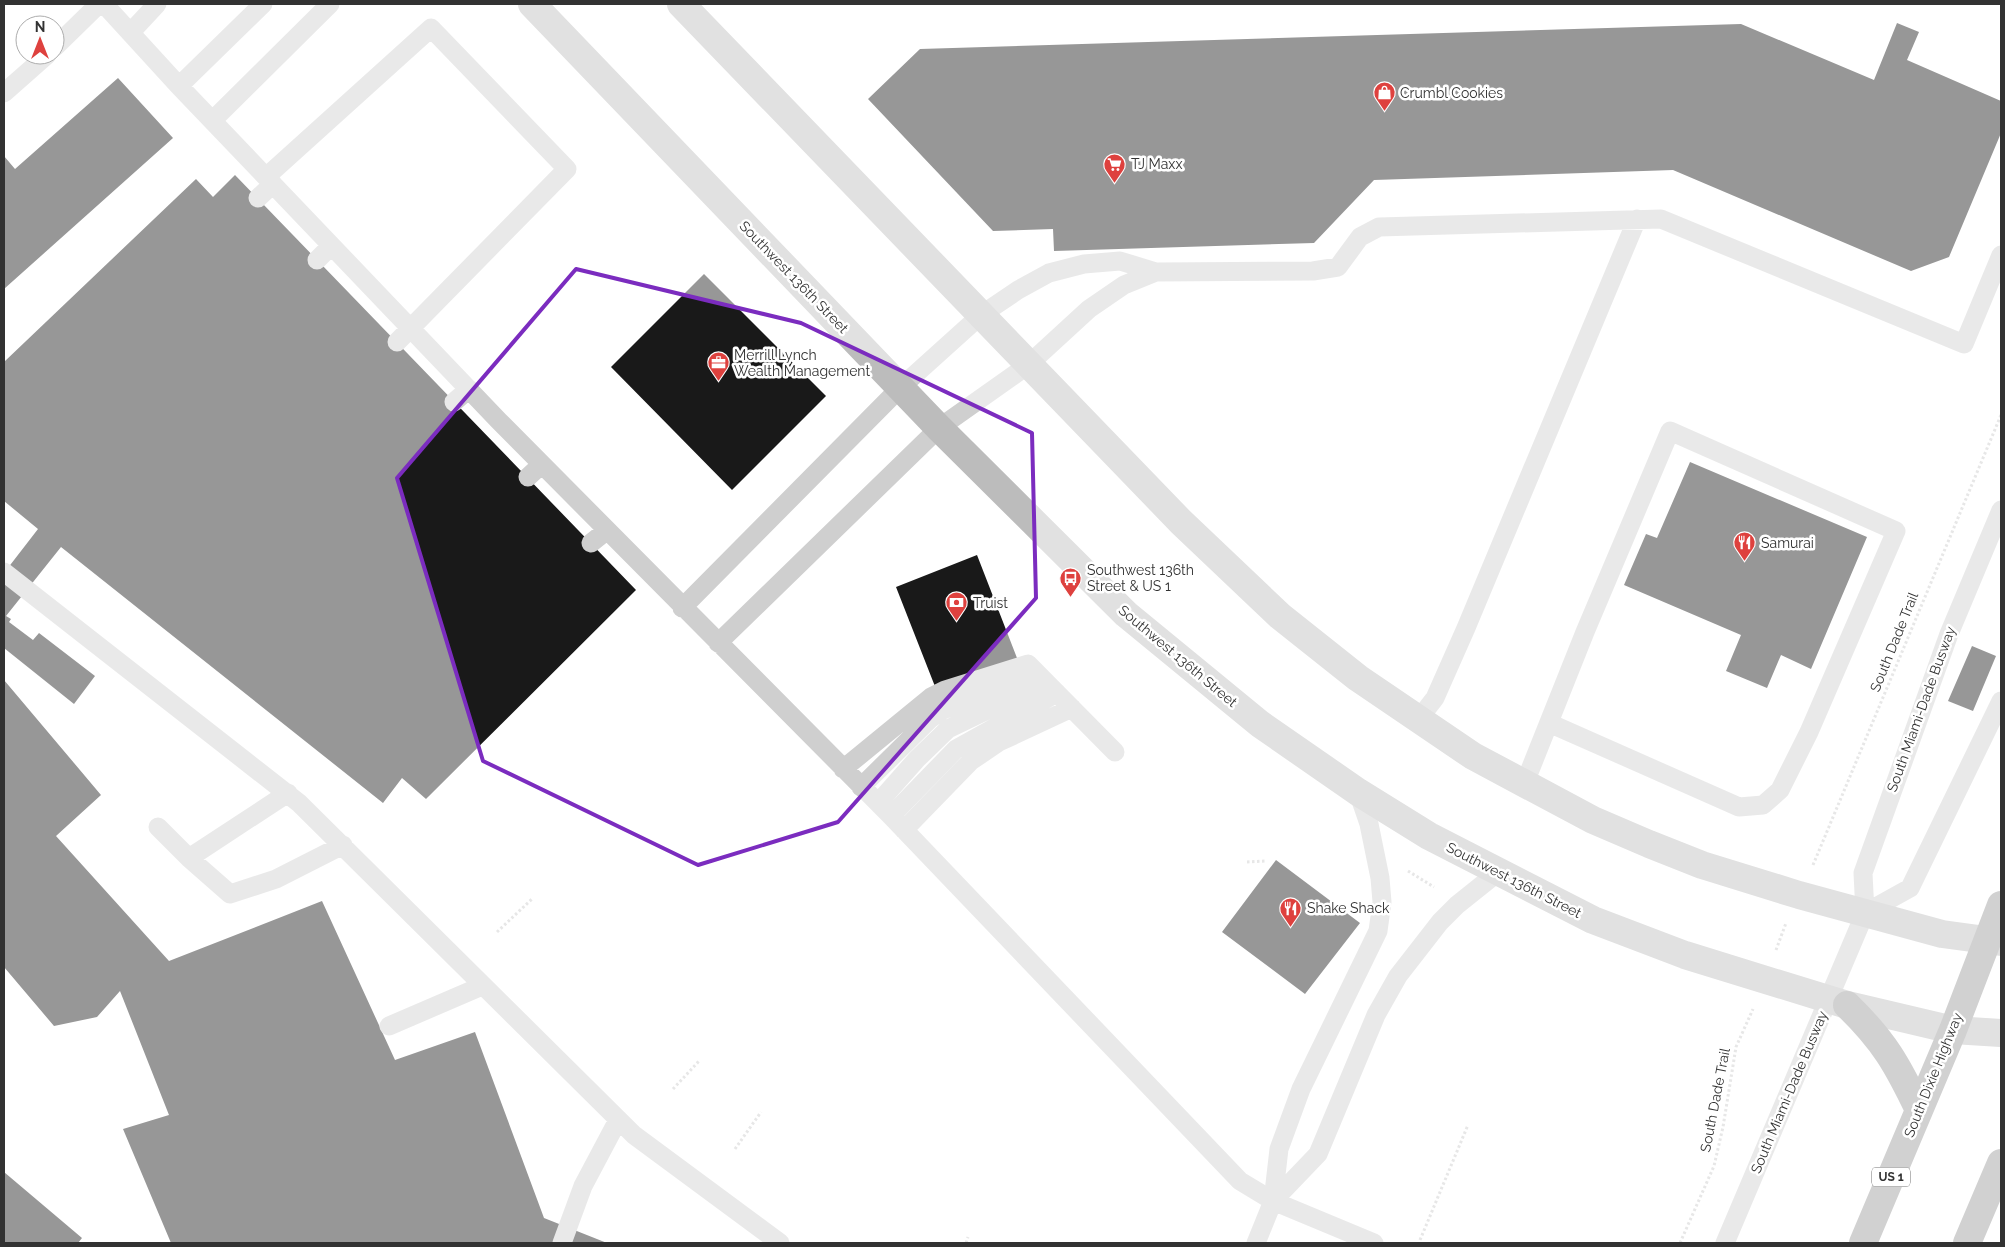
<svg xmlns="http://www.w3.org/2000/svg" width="2005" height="1247" viewBox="0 0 2005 1247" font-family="Raleway,sans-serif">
  <rect width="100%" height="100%" fill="#fff"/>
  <path fill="#191919" d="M1897,23L1919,32L1907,60L2001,101V133L1949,257L1911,271L1673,170L1374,180L1314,243L1054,251L1053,229L993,231L868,99L920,49L1741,24L1874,80Z
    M118,78L173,138L4,289V156L15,169Z
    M235,175L636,590L426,799L402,778L383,803L61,547L6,616L11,619L9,622L33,640L39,633L95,676L74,704L4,648V573L38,529L4,501V362L196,179L213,197Z
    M704,274L826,396L732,490L611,367Z
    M1690,462L1867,537L1811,669L1781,655L1767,688L1726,671L1741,635L1624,585L1646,534L1657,538Z
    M977,555L1017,658L1009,738L953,682L936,689L896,587Z
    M1972,646L1996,656L1973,711L1948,701Z
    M4,680L101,795L56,836L169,961L322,901L395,1060L475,1032L544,1218L607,1243H171L123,1129L169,1115L120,991L97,1017L54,1026L4,967Z
    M1276,860L1360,923L1305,994L1222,932Z
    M4,1172L82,1238L78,1243H4Z"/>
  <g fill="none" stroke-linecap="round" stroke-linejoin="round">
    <path stroke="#c9c9c9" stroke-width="3" stroke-dasharray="2.5 2.5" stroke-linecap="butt" d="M1247,862L1266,861
      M1813,865L2001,415
      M1408,871L1434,887
      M497,932L533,898
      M1776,950L1786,923
      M673,1089L700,1060
      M735,1149L761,1112
      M1420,1240L1468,1125
      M966,1243L968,1237
      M1680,1243L1714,1166L1723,1127L1736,1047L1753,1009"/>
    <path stroke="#cfcfcf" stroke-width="19" d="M104,4L179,86L499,421L891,816L1240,1181L1273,1201L1374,1243
      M131,32L157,4
      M55,47L99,4
      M179,86L263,4
      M4,93L47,55
      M213,120L330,4
      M266,177L431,28L567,169L397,342
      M258,198L273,184
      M317,260L331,246
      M454,402L469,389
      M528,477L541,465
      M591,543L606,531
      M4,572L299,803L634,1135L780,1243
      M682,608L900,388L981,315L1018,290L1049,273L1084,264L1120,261L1156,272L1313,271L1338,267L1360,237L1379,227L1661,219L1964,344L2001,255
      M718,643L939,428L1028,365L1089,309L1124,285L1156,272
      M1418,720L1435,698L1466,628L1637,219
      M843,769L931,697L945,690L1028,664L1115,752
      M1524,785L1585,632L1670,431L1896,531L1809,732L1780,790L1763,805L1739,807L1549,723
      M861,787L930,719L943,710L1033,675
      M878,803L917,759L948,729L1039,685
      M891,816L956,749L1057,693
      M158,827L189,858L230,894L276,879L343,845
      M904,830L971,761L999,742L1072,708
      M189,858L288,793
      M1865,913L1910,888L2001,701
      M389,1026L482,986
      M1273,1201L1318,1154L1376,1015L1398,976L1440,922L1457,905L1497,873
      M562,1243L583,1186L618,1120
      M1256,1243L1273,1201L1279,1149L1301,1089L1378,931L1382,902L1380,878L1369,824L1358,792
      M1725,1243L1865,913L1863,873L1949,634L2001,510"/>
    <path stroke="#bcbcbc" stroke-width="28" d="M532,4L939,428L1126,614L1260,724L1358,792L1429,836L1593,920L1685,955L1847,1005L1953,1030L2001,1033
      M681,4L1181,522L1280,616L1358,678L1473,756L1593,820L1649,844L1702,865L1799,895L1942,934L2001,942"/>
    <path stroke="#999" stroke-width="28" d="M1847,1005C1884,1041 1897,1064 1919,1110
      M1863,1243L1953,1030L2001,905
      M1967,1243L2001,1163"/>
  </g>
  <path d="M0 0H2005V1247H0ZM576,269L801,323L1032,433L1036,598L838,822L698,865L483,761L397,478Z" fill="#fff" fill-opacity=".55" fill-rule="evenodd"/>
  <path fill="none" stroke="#7b2cbf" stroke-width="4" stroke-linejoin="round" d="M576,269L801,323L1032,433L1036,598L838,822L698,865L483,761L397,478Z"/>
  <defs>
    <symbol id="shop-pin" viewBox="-11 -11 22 30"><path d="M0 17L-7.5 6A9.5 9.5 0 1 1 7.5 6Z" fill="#de413e" stroke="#fff"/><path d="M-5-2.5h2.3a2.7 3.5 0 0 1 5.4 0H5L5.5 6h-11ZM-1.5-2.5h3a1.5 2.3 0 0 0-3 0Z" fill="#fff"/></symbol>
    <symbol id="supermarket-pin" viewBox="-11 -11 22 30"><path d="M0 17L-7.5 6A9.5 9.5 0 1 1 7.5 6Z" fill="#de413e" stroke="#fff"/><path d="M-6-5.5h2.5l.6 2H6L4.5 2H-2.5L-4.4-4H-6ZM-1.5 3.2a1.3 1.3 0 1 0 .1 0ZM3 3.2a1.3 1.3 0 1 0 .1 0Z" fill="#fff"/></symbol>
    <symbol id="office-pin" viewBox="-11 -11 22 30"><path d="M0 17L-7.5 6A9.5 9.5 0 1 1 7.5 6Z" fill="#de413e" stroke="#fff"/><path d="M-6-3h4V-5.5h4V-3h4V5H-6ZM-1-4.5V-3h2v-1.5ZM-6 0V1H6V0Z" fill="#fff"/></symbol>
    <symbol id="restaurant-pin" viewBox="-11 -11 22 30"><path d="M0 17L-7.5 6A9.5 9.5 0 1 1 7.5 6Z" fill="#de413e" stroke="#fff"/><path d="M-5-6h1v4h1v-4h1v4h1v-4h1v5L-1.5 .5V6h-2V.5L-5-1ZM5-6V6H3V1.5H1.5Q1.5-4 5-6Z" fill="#fff"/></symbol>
    <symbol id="bus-pin" viewBox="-11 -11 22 30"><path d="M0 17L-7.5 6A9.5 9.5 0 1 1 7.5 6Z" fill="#de413e" stroke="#fff"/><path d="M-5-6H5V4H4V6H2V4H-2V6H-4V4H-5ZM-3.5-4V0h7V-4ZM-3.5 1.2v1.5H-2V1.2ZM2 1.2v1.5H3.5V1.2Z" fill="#fff"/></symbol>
    <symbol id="bank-pin" viewBox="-11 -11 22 30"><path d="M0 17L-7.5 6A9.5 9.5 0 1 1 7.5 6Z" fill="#de413e" stroke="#fff"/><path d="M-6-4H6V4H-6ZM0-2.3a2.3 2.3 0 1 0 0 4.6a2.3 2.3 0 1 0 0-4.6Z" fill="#fff"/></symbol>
  </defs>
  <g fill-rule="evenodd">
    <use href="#shop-pin" x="1372" y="80" width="25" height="34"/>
    <use href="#supermarket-pin" x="1102" y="152" width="25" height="34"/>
    <use href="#office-pin" x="706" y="350" width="25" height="34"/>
    <use href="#restaurant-pin" x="1732" y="530" width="25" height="34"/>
    <use href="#bus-pin" x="1058" y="566" width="25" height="34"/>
    <use href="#bank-pin" x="944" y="590" width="25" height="34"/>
    <use href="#restaurant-pin" x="1278" y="896" width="25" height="34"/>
  </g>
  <g text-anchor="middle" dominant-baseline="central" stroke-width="5" stroke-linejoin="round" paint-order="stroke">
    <rect fill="#fff" stroke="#707070" stroke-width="1" x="1872" y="1167.5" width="38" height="19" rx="4"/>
    <g font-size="12" font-weight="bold" fill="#323232">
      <text x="1891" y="1177">US 1</text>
    </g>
    <g font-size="14" fill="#323232" stroke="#fff" text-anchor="start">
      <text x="1400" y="93">Crumbl Cookies</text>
      <text x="1131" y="164">TJ Maxx</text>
      <text x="734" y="355">Merrill Lynch<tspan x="734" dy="16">Wealth Management</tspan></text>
      <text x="1761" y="543">Samurai</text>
      <text x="1087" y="570">Southwest 136th<tspan x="1087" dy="16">Street &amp; US 1</tspan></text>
      <text x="973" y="603">Truist</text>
      <text x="1307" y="908">Shake Shack</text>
    </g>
    <g font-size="14" fill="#323232" stroke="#fff">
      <text transform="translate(794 277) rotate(46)">Southwest 136th Street</text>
      <text transform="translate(1894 642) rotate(-68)">South Dade Trail</text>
      <text transform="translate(1178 656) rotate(40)">Southwest 136th Street</text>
      <text transform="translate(1921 709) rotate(-70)">South Miami-Dade Busway</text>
      <text transform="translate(1514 880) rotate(27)">Southwest 136th Street</text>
      <text transform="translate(1933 1075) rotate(-68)">South Dixie Highway</text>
      <text transform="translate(1789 1092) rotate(-67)">South Miami-Dade Busway</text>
      <text transform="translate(1715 1100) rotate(-79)">South Dade Trail</text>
    </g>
  </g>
  <rect width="2005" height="1247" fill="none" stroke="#323232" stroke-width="10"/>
  <g transform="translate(40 40)"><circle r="24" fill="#ffffff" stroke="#adadad"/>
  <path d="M0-4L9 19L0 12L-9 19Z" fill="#de413e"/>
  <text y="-8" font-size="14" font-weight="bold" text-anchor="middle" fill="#323232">N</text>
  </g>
</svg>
